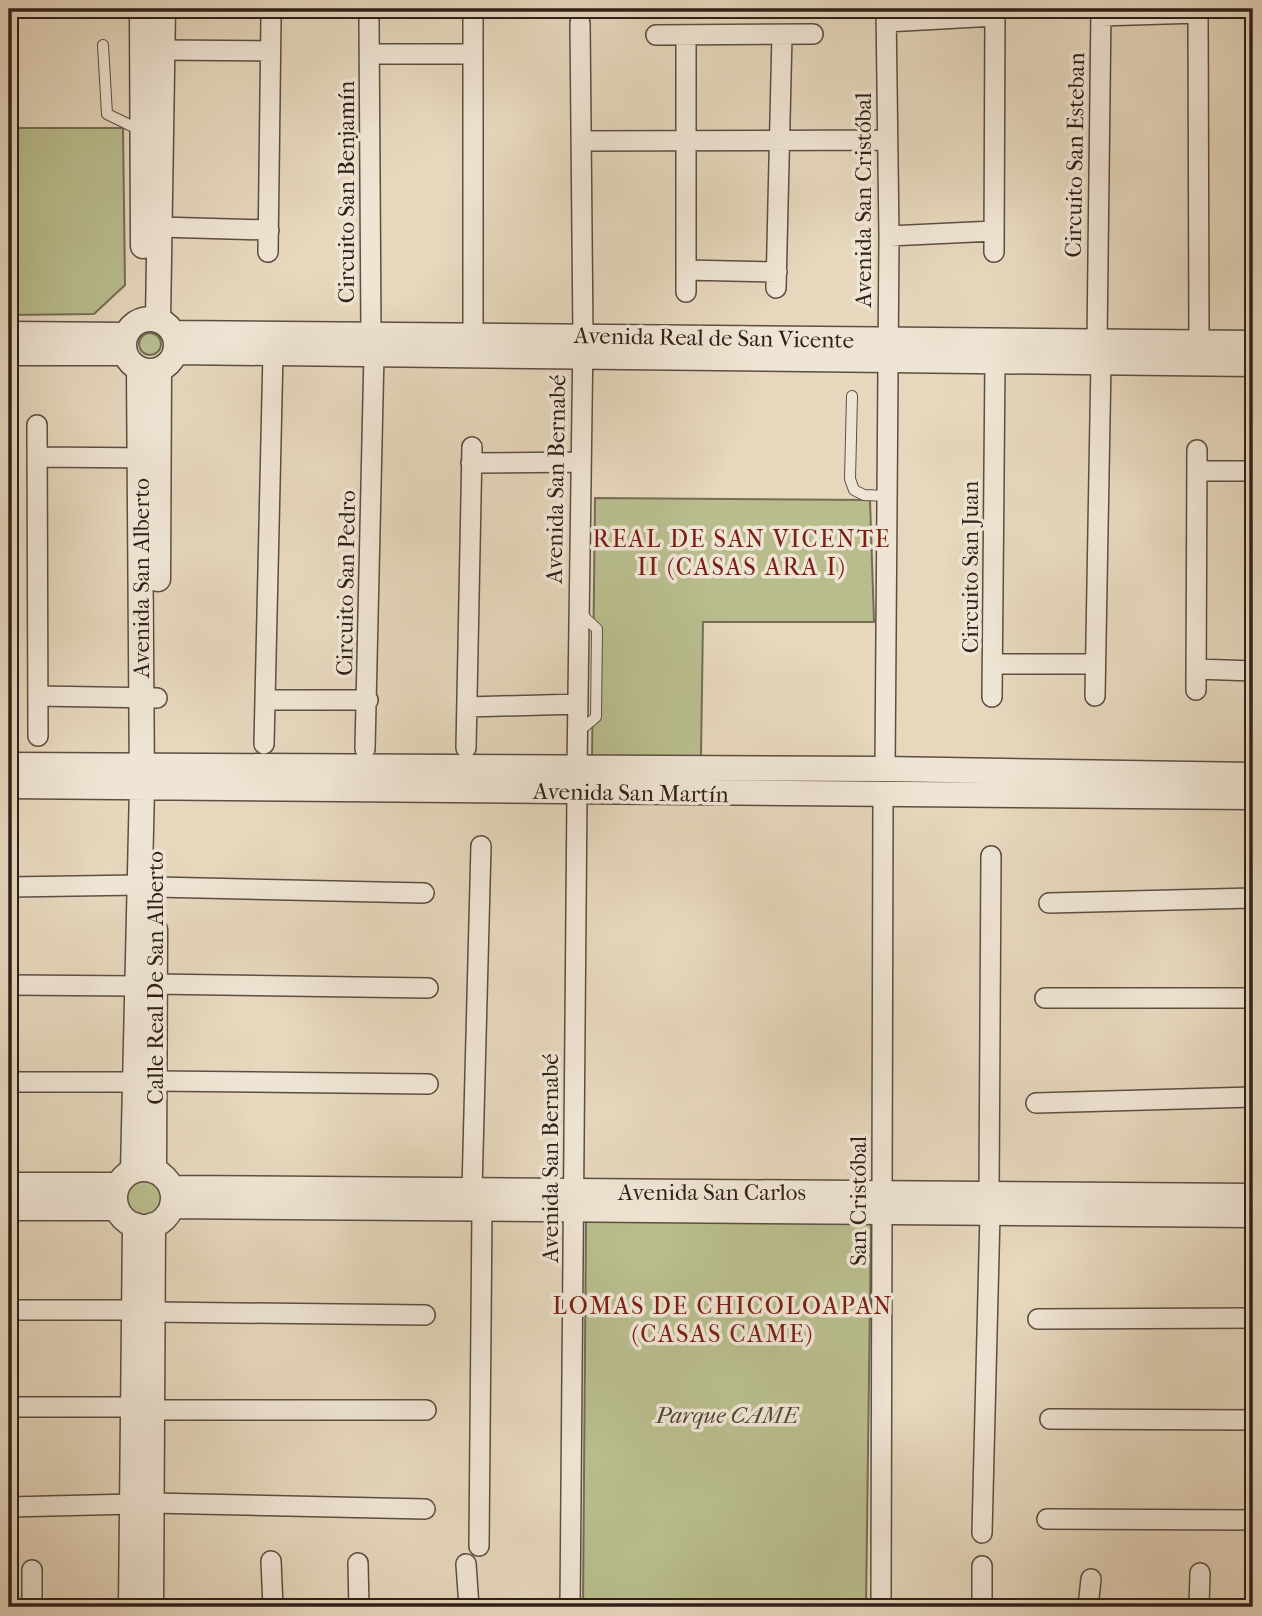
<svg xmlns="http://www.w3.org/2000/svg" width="1262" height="1616" viewBox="0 0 1262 1616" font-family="'IM FELL French Canon',serif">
  <rect width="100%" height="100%" fill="#e6d7bd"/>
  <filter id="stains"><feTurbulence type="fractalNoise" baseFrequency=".00286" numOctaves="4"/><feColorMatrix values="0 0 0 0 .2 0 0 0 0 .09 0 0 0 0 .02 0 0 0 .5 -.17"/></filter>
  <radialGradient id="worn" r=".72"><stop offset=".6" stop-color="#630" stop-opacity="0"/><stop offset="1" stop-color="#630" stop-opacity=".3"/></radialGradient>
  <path fill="#b9bd8e" stroke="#746e54" stroke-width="2" d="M9,128H123L125,285L94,314L9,315Z
    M139 344a11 11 0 1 1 22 0a11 11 0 1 1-22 0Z
    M595,498L870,500L874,622H703L701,756L592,758Z
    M123 1198a21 21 0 1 1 42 0a21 21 0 1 1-42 0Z
    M586,1220L871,1222L866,1607H583Z"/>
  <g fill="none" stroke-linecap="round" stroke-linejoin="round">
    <defs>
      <path id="service" d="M103,45L107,114L142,131
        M852,396L850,479L854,490L864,495L888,496
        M578,732L596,717L597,629L580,613"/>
      <path id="minor" d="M1198,9L1199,343
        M1101,16L1198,13
        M473,18V336
        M369,20L371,335
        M886,22L995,16
        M656,35L813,34
        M162,50L270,51
        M370,54H472
        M581,141L887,140
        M160,227L269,230
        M889,236L994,231
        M268,252L271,19
        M994,252L995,9
        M686,270L777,272
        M776,288L782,35
        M686,292V35
        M1097,343L1101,9
        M37,425L38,736
        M38,457L154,458
        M471,463L581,462
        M1197,471H1253
        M993,664H1095
        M1197,669L1253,671
        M1196,690L1197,450
        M38,696L157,698
        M1095,696L1101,362
        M992,697L995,361
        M266,700H368
        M468,707L578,704
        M264,744L273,353
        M466,748L472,447
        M365,749L374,354
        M577,768L583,337L580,23
        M885,769L889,236L886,9
        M9,887L140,885
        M156,887L424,893
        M1049,903L1253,898
        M154,984L428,988
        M9,985L137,986
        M1045,998H1253
        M155,1081L428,1084
        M9,1082H137
        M1036,1103L1253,1097
        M472,1190L481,846
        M989,1194L991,856
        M9,1310H135
        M154,1312L425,1315
        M1038,1319L1253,1318
        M9,1407H133
        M154,1410H426
        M1050,1419L1253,1420
        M152,1503L425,1509
        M9,1507L133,1504
        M1047,1519L1253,1520
        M982,1533L990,1213
        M479,1546L482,1209
        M271,1561L273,1607
        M358,1563L359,1607
        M466,1564L469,1607
        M32,1570V1607
        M570,1607L577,793
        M881,1607L883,795
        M982,1607V1566
        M1088,1607L1091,1579
        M1199,1607L1200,1573"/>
      <path id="tertiary" d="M142,9L143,246
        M124 345a26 26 0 1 1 52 0a26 26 0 1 1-52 0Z
        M158,320L163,9
        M174,333L1253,343
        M9,334L126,335
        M176,352L1253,364
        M9,353H125
        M158,579L159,370
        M9,765L885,769L1253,775
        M9,786L1253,797
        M115 1198a29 29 0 1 1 58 0a29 29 0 1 1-58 0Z
        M133,1171L142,787L139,369
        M154,1171L155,930
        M9,1185H118
        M172,1188L1253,1196
        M172,1206L1253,1215
        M9,1208H117
        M131,1607L135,1225
        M151,1607L153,1225"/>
    </defs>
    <use href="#service" stroke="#5d4e42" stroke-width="12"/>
    <use href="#minor" stroke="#5d4e42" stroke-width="22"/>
    <use href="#tertiary" stroke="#5d4e42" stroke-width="27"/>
    <use href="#service" stroke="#efe5d4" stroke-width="10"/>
    <use href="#minor" stroke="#efe5d4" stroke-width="19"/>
    <use href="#tertiary" stroke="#efe5d4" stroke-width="24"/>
  </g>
  <g text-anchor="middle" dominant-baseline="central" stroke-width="7" stroke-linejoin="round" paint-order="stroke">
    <g font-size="23" fill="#2f2019" stroke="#efe5d4">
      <text transform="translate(1075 155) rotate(-89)">Circuito San Esteban</text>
      <text transform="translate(346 192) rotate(-90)">Circuito San Benjamín</text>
      <text transform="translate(863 200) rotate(-90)">Avenida San Cristóbal</text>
      <text transform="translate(714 338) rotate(1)">Avenida Real de San Vicente</text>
      <text transform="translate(556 479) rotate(-89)">Avenida San Bernabé</text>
      <text transform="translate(970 567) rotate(-90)">Circuito San Juan</text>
      <text transform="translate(141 578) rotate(-90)">Avenida San Alberto</text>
      <text transform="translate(346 583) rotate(-89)">Circuito San Pedro</text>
      <text transform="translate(631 793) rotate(1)">Avenida San Martín</text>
      <text transform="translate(155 978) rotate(-90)">Calle Real De San Alberto</text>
      <text transform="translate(550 1158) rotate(-90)">Avenida San Bernabé</text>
      <text x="712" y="1192">Avenida San Carlos</text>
      <text transform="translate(858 1201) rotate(-90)">San Cristóbal</text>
    </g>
    <g font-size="23" font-style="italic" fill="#524736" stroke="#efe5d4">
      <text x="727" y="1415">Parque CAME</text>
    </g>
    <g font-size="24" letter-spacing="2" fill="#7a1f14" stroke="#efe5d4">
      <text x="742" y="539">REAL DE SAN VICENTE<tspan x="742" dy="28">II (CASAS ARA I)</tspan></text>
      <text x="723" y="1306">LOMAS DE CHICOLOAPAN<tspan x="723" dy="28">(CASAS CAME)</tspan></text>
    </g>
  </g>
  <rect width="1262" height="1616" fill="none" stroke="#e6d7bd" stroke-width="35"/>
  <rect x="10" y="10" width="1241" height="1595" fill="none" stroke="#2f2019" stroke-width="3.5"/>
  <rect x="18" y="18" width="1227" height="1581" fill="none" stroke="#2f2019" stroke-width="2"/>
  <rect width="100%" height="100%" filter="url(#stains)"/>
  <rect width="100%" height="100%" fill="url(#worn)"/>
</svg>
